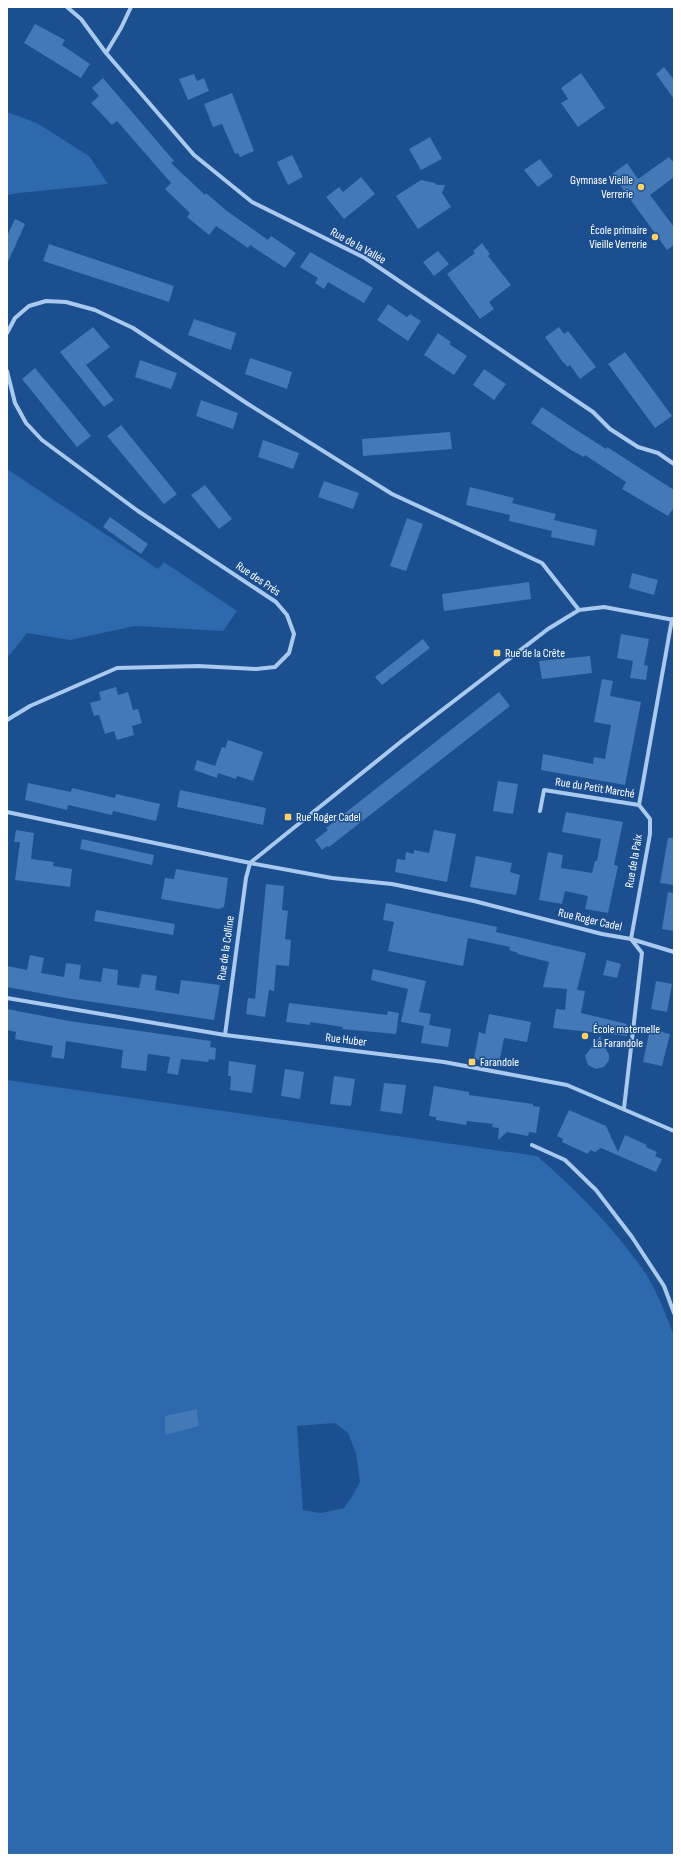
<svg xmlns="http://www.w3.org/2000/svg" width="681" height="1862" viewBox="0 0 681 1862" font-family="'Sofia Sans Condensed',sans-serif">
  <rect width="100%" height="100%" fill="#1b4f8f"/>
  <path fill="#2e69ad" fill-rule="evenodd" d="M7,112L37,123L89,156L108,184L19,193L7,195Z
    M7,469L158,569L164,562L237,611L223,631L135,626L70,640L27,633L7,658Z
    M7,1080L537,1156C575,1189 612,1226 641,1267C655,1285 666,1315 674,1336V1855H7ZM335,1423L348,1433L356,1453L360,1482L353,1495L344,1508L321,1513L303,1510L297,1426Z"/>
  <path fill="#4478b7" d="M35,24L65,40L62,45L90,64L81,78L24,43Z
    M664,67L674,80V99L656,74Z
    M581,73L605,108L578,127L561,103L568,99L561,88Z
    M194,74L197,81L204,78L209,91L188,100L179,79Z
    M103,78L174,161L171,163L205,195L206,193L227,211L268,240L271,236L296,253L285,268L250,245L248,248L216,226L209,235L187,217L190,213L165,189L171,183L117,121L112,125L91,103L99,96L92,88Z
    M232,93L254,151L240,157L238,153L235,154L222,124L213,127L204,104Z
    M430,137L442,159L421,170L409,149Z
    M292,155L303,177L288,185L277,162Z
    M669,157L674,163V177L650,195L674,227V245L667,250L612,174L627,163L638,179Z
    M540,159L553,176L538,187L524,170Z
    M361,177L375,194L344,219L326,197L339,187L343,192Z
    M421,180L435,183L437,185H445L442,193L451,207L418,229L396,196Z
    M15,219L25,224L7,264V236Z
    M482,243L490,254L488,256L511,285L489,302L494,309L480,319L447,274L475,253L473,251Z
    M49,244L174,286L169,302L43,261Z
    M438,251L449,264L434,276L423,262Z
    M310,252L373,288L364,303L328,282L324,289L315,283L318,278L300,267Z
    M388,304L407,317L410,314L421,321L408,341L377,320Z
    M194,319L236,333L231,350L188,335Z
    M93,327L110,347L86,365L114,400L104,407L60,352Z
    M559,327L564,334L568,331L596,367L580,379L570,365L568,367L562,361L545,337Z
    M438,333L451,342L449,344L467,356L454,375L424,355Z
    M625,352L672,416L655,428L608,364Z
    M250,358L292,372L287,389L245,374Z
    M140,360L177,373L171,389L135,377Z
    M35,368L91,436L77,447L22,379Z
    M484,369L506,384L494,400L473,385Z
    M201,400L238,413L233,429L196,416Z
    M542,407L575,429L606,449L607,447L674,490V507L668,516L622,489L626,482L585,455L584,457L571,450L531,423Z
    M121,425L177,494L164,504L107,436Z
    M450,432L452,449L363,456L362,439Z
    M263,440L299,453L293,469L258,457Z
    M324,481L359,493L353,509L318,497Z
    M205,485L232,519L219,529L191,495Z
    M470,487L514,498L512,503L556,514L554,520L597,530L594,546L551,537L552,531L509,521L510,515L466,505Z
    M110,517L148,544L141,554L103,527Z
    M407,518L423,524L406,571L390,566Z
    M632,573L658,580L654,595L629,588Z
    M529,582L531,599L444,611L442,594Z
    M621,634L649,639L644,665L648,666L646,680L630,678L633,661L617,658Z
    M423,639L430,648L382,685L375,677Z
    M590,656L592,673L542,679L539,661Z
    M602,679L613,681L610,696L641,702L625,785L541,770L543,754L593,764L594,757L605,759L611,725L594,722Z
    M116,687L118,695L128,692L133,710L138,709L142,723L132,726L134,735L117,740L114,731L105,734L99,715L94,716L90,703L101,700L99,692Z
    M499,692L510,706L329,847L327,846L322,850L315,840L328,830L326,828Z
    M228,740L263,752L253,781L237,776L236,779L218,773L217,778L194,770L197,760L215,766L222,747L225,748Z
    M498,781L518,784L513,814L493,811Z
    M28,783L71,792L72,788L115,798L116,794L160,804L156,821L113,811L112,815L68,805L67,810L25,800Z
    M180,790L266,808L263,825L177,807Z
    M566,812L623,822L614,865L618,866L608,913L585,909L588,896L565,891L562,904L539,900L548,852L563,855L561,868L592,873L595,861H597L601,839L562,832Z
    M16,830L34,833L31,859L54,862L53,866L72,869L70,887L15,880L20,842H14Z
    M434,830L456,834L447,882L395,872L397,859L405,860L406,852L414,854V850L429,853Z
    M668,838H674V885L660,883Z
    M82,839L154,855L152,865L80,849Z
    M476,856L512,863L510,872L520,875L516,895L470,887Z
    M176,869L228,878L224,907L219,909L161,899L165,878L174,879Z
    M266,884L284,886L282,910L288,911L285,939L291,940L289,966L276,965L274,991L269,990L265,1017L246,1014L248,998L255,999Z
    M668,892L674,893V931L662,929Z
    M386,903L497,927L496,932L586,953L577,990L585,991L581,1013L627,1024V1036L553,1028L556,1009L565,1010L567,989L543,987L549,962L518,954V953L509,950L510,947L468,938L463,966L388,951L394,922L383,920Z
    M96,910L175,924L173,935L94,921Z
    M30,955L44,958L41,973L64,977L66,963L81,965L79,979L101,982L103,968L118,970L117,985L139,988L142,974L157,976L155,990L179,994L181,980L220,985L214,1020L66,998L7,987V966L27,970Z
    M607,960L621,964L617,978L603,975Z
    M373,969L426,981L419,1012L431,1014L429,1025L451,1029L448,1047L421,1043L424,1026L401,1022L408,989L371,980Z
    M656,981L672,984L667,1012L651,1009Z
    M289,1003L387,1015L388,1011L399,1013L396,1034L342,1029L343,1027L310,1022V1025L286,1022Z
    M7,1009L69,1021L211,1041L210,1047L216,1048L215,1060L209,1059L208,1062L181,1059L178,1075L167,1073L170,1057L148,1054L146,1071L121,1068L123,1050L66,1041L64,1059L51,1057L53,1046L15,1039L16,1032L7,1030Z
    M489,1014L531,1022L527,1042L504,1038L499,1064L474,1059L479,1032L485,1034Z
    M650,1029L670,1034L662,1066L643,1062Z
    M600,1036L609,1055V1060L604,1067L596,1069L588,1065L585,1056Z
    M229,1061L256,1065L252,1093L230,1090L231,1076H228Z
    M285,1069L304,1072L300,1099L281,1096Z
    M334,1076L355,1079L351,1106L330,1104Z
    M384,1083L406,1085L402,1114L380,1111Z
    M434,1086L469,1092V1095L533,1104V1106L540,1107L536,1133L529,1132L528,1136L507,1132L498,1140L499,1128L492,1127L493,1124L467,1121L466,1125L436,1120V1117L429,1116Z
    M569,1110L606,1126L618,1152L625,1135L647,1145L646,1147L657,1152L655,1156L662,1159L656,1172L601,1148L595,1152L590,1150L588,1154L562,1142L563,1139L557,1136Z
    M197,1409L199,1426L165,1435V1416Z"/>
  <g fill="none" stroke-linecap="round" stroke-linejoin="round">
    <path stroke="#a9c9ee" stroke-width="4" d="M67,7L81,19L106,53L194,155L252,202L365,258L593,412L610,429L638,447L658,453L674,464
      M106,53L121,28L131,7
      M7,333L15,318L29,306L46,301L66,302L95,310L133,328L248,404L392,494L542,563L579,610
      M7,371L15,403L26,423L42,440L138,511L276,602L287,615L294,634L289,653L275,667L256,669L198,666L117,668L30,706L7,720
      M540,811L544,790L639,805
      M7,812L250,863L332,878L392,884L474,901L602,934L631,939L674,952
      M250,863L403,740L548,629L579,610L604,607L674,620
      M7,998L225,1035L444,1062L567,1085L674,1131
      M225,1035L246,878L250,863
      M624,1108L642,953L631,939L650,834V819L639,805L672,619
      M532,1145L565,1160L596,1190L632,1237L664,1286L674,1313"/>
  </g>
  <g fill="#ffd166" stroke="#1b4f8f" stroke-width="1.5">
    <circle cx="641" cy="187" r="4"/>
    <circle cx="655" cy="237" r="4"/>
    <rect x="493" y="649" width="8" height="8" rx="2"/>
    <rect x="284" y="813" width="8" height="8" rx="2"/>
    <circle cx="585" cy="1036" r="4"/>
    <rect x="468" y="1058" width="8" height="8" rx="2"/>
  </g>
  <g text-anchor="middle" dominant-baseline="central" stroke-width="3" stroke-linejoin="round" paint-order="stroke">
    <g font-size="12" fill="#fff" stroke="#1b4f8f" text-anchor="start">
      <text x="633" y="180" text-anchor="end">Gymnase Vieille<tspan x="633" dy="14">Verrerie</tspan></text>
      <text x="647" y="230" text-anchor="end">École primaire<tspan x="647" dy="14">Vieille Verrerie</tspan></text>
      <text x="505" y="653">Rue de la Crête</text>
      <text x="296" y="817">Rue Roger Cadel</text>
      <text x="593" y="1029">École maternelle<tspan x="593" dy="14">La Farandole</tspan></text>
      <text x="480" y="1062">Farandole</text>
    </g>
    <g font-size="12" fill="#fff" stroke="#1b4f8f">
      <text transform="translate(358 246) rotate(29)">Rue de la Vallée</text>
      <text transform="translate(258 579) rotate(34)">Rue des Prés</text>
      <text transform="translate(595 788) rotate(9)">Rue du Petit Marché</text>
      <text transform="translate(634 861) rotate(-80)">Rue de la Paix</text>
      <text transform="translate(590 920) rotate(13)">Rue Roger Cadel</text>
      <text transform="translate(226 948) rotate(-82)">Rue de la Colline</text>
      <text transform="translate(346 1040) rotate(7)">Rue Huber</text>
    </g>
  </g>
  <rect width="681" height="1862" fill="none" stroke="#ffffff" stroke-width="16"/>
</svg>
